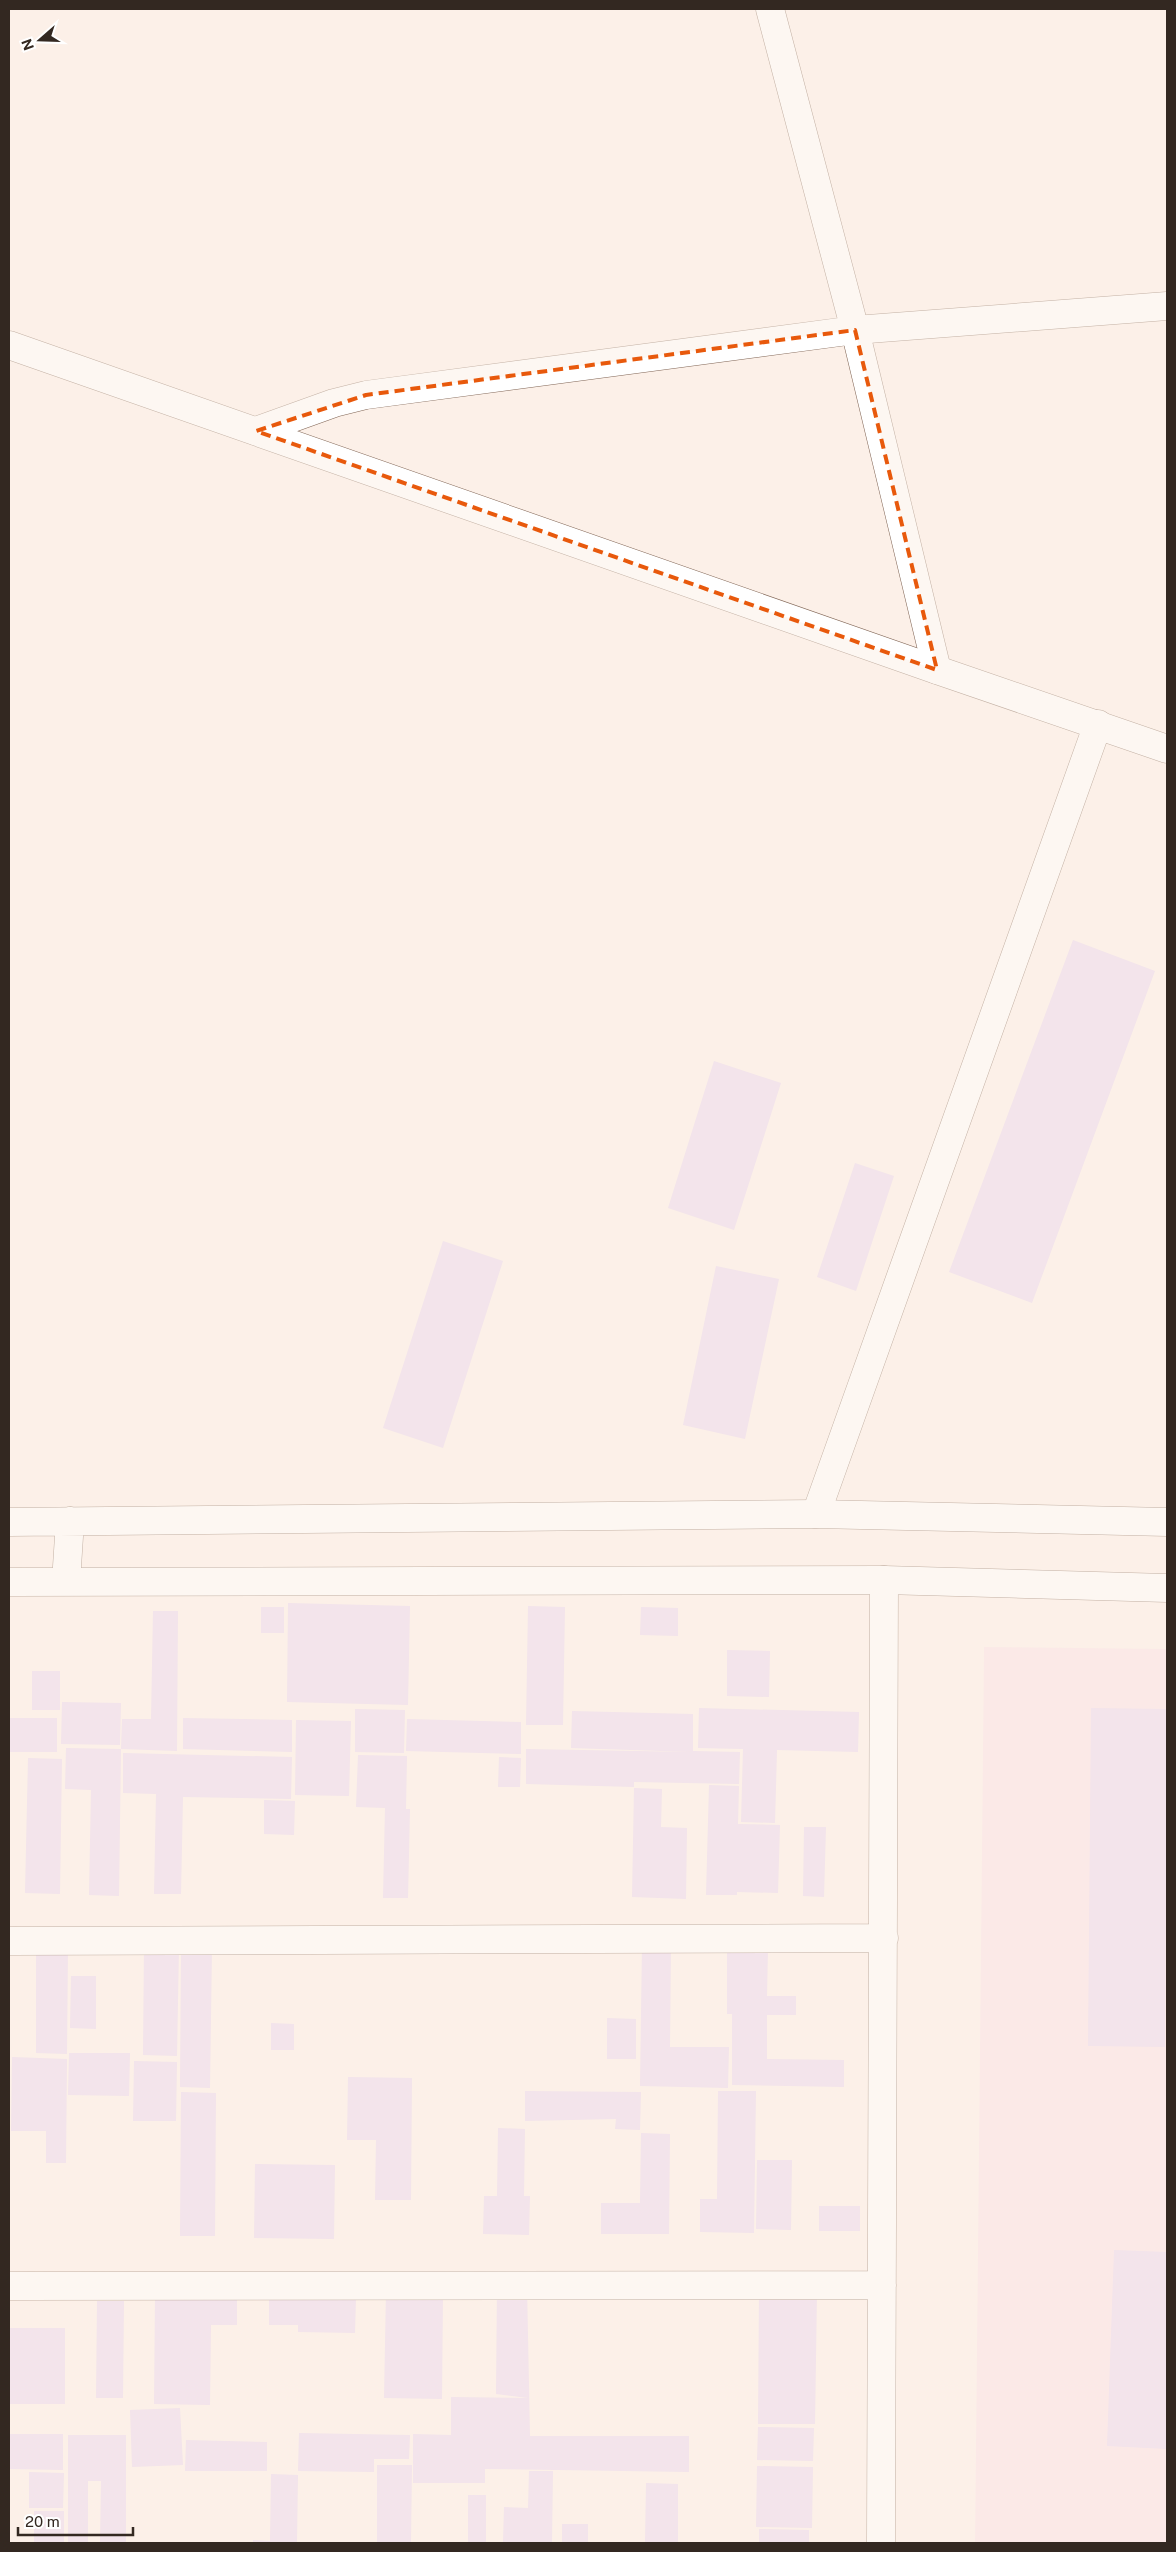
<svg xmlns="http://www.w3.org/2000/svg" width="1176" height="2552" viewBox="0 0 1176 2552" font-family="'Public Sans',sans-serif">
  <rect width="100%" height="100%" fill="#fcf0e8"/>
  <path fill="#fbe1e7" d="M984,1647L1167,1649V2543H975Z"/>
  <path fill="#e8d4ef" d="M1073,940L1155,971L1032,1303L949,1272Z
    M714,1061L781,1083L734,1230L668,1208Z
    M855,1163L894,1176L856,1291L817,1277Z
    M443,1241L503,1261L443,1448L383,1428Z
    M716,1266L779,1279L745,1439L683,1425Z
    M288,1603L410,1606L408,1705L287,1702Z
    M528,1606L565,1607L563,1725H526Z
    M261,1607H284V1633H261Z
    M641,1607L678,1608V1636L640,1635Z
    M153,1611H178L177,1751L121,1749L122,1719H151Z
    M727,1650L770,1651L769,1697L727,1696Z
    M32,1671H60V1710H32Z
    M62,1702L121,1703L120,1745L61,1744Z
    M699,1708L859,1712L858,1752L777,1750L775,1823L741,1822L743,1749L698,1748Z
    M1091,1708L1167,1709L1165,2047L1088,2046Z
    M355,1709L405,1710L404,1753L355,1752Z
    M572,1711L693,1714V1751L740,1752L739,1784L634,1782V1787L526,1784V1749L692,1752L571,1748Z
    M9,1718H57V1752H9Z
    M183,1718L292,1720V1752L183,1749Z
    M407,1719L521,1722V1754L406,1751Z
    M296,1720L351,1721L349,1796L295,1795Z
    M66,1748L121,1749L119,1896L89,1895L91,1790L65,1789Z
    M123,1753L292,1757L291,1799L183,1797L181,1894H154L156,1794L123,1793Z
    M358,1755L407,1756L406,1809H410L408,1898H383L385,1808L356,1807Z
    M499,1757L521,1758L520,1787H498Z
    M28,1758L62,1759L60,1894L25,1893Z
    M709,1785L739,1786L738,1824L780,1825L778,1893L737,1892V1895H706Z
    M634,1788L662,1789L661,1827L687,1828L686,1899L632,1897Z
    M264,1800L295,1801L294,1835L264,1834Z
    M804,1827H826L824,1897L803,1896Z
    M642,1944H671L670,2047H729L728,2088L640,2086Z
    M144,1947H179L177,2056L143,2055Z
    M36,1948H68L67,2054L36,2053Z
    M181,1948H212L210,2088L180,2087Z
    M727,1948L768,1949L767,1996H796V2015H767V2059L844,2060V2087L732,2085V2014H727Z
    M71,1976H96V2029L70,2028Z
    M607,2018L636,2019V2059H607Z
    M271,2023L294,2024V2050H271Z
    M69,2053H130L129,2096L68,2095Z
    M12,2057L67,2059L66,2163H46V2131H11Z
    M134,2061L177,2062L176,2121H133Z
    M348,2077L412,2078L411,2200H375L376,2140H347Z
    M525,2091L641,2092L640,2130L615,2129L616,2119L525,2121Z
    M718,2091H756L754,2233L700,2232V2199H717Z
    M181,2092L216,2093L215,2236H180Z
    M498,2128L525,2129L524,2196H530L529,2235L483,2234L484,2196H497Z
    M641,2133L670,2134L669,2234H601V2203H640Z
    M757,2160H792L791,2230L756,2229Z
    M255,2164L335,2165L334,2239L254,2238Z
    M819,2206H860V2231H819Z
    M1114,2250L1167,2252V2449L1107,2446Z
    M497,2285H527L530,2436H689V2472L485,2469V2483H413V2434L451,2435V2397L528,2398L496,2394Z
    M386,2291L443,2292L442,2399L384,2398Z
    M759,2292H817L815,2424H758Z
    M155,2297L237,2298V2325H211L210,2405L154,2404Z
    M269,2297L356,2298L355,2333L298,2332V2325H269Z
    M97,2301H124L123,2398H96Z
    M9,2328H65V2404H9Z
    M180,2408L183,2465L132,2467L130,2410Z
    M758,2427L814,2428L813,2461L757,2460Z
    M299,2433L410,2435L409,2459H374V2472L298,2471Z
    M9,2434H63V2470L9,2469Z
    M68,2435H126V2543H100L101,2481H88V2543H68Z
    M186,2440L267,2442V2471H185Z
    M377,2465H412L411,2543H377Z
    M757,2466L813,2467L812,2528L756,2527Z
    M529,2471H553L552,2543H503L504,2507L528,2508Z
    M29,2472L64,2473L63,2508H29Z
    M271,2474L298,2475L297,2543H253V2540L270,2541Z
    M646,2483L678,2484V2543H645Z
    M468,2495H486V2543H468Z
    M34,2511H64V2543H34Z
    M562,2524H588V2543H562Z
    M759,2529L809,2530V2543H759Z"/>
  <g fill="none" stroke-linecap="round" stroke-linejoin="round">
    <defs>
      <path id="street" d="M770,9L855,330L937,670
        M256,431L334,403L366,395L855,330L1167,306
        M816,1514L1098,724
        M9,1941L884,1938
        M9,2286L882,2285
        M881,2543L884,1580"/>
      <path id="secondary" d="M9,345L937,670L1167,749
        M9,1522L816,1514L1167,1522
        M9,1582L884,1580L1167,1588
        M66,1582L70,1521"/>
    </defs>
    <use href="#street" stroke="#806555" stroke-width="29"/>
    <use href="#secondary" stroke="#806555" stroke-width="29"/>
    <use href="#street" stroke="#fff" stroke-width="28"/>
    <use href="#secondary" stroke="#fff" stroke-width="28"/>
  </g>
  <path d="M0 0H1176V2552H0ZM855,330L937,670L256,431L366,395Z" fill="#fcf0e8" fill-opacity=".55" fill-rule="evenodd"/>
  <path fill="none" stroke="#e8590c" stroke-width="4" stroke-dasharray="10 6" stroke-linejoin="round" d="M855,330L937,670L256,431L366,395Z"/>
  <rect width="1176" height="2552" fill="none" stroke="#332821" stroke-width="20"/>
  <g transform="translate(40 40) rotate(250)" stroke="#ffffff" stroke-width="4" paint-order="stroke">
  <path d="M0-4L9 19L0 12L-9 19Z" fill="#332821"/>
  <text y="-8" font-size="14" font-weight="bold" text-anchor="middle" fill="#332821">N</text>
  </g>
  <path d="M18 2527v8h115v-8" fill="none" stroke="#332821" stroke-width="2.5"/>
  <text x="25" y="2527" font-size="15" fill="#332821" stroke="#ffffff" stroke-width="4" paint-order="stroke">20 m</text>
</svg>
